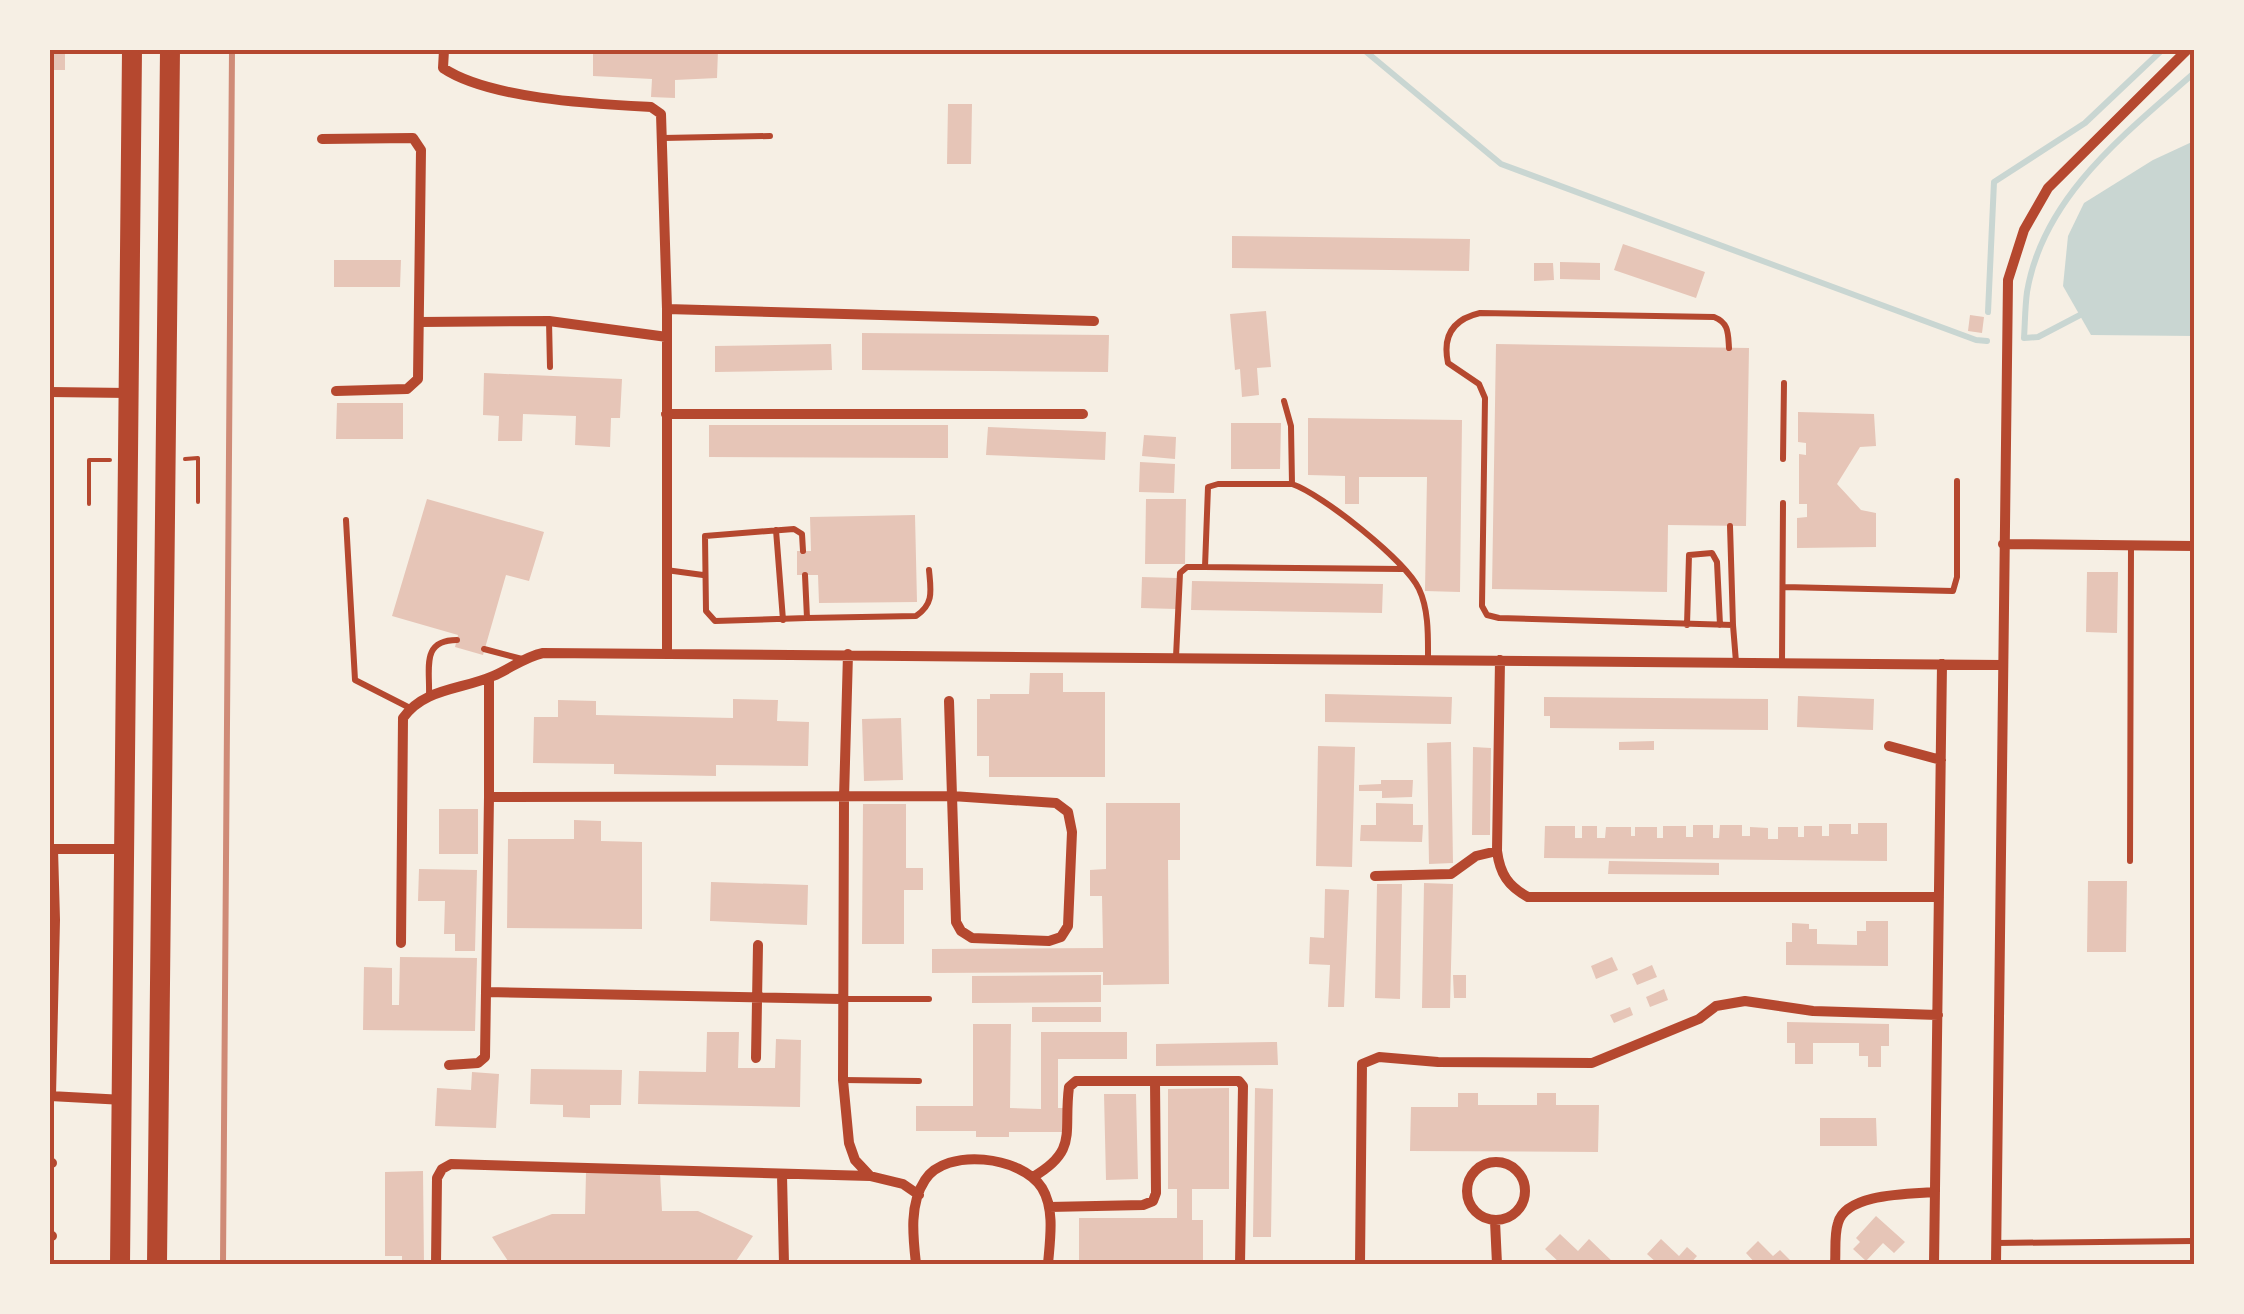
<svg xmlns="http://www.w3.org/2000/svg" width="2244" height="1314" viewBox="0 0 2244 1314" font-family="'Golos Text',sans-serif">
  <rect width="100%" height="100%" fill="#f6efe4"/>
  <path fill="#c9d6d2" d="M2194,141V336L2091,335L2063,286L2068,236L2084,203L2153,160Z"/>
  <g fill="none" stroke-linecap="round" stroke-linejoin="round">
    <path stroke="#c9d6d2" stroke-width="6" d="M1364,50L1501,164L1976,340L1987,341
      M1988,312L1994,182L2085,123L2162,50
      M2080,315L2038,337L2024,338C2025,323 2025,307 2027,292C2043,196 2126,133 2194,73"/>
  </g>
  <path fill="#e6c5b7" d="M50,50H65V70H50Z
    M593,50H718L717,78L675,80V98L651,97L652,79L593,76Z
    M948,104H972L971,164H947Z
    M1232,236L1470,239L1469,271L1232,268Z
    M1623,244L1705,272L1696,298L1614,270Z
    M334,260H401L400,287H334Z
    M1560,262L1600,263V280L1560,279Z
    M1534,263H1553L1554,280L1534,281Z
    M1266,311L1271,367L1257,368L1259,395L1242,397L1240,369L1235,370L1230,314Z
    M1970,315L1984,317L1982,333L1968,331Z
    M862,333L1109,335L1108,372L862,370Z
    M831,344L832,370L715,372V346Z
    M1496,344L1749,348L1746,526L1668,525L1667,592L1492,589Z
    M484,373L622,379L620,418H611L610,447L575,445L576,416L523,414L522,441H498L499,416L483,415Z
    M337,403H403V439H336Z
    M1798,412L1874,414L1876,446L1860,447L1837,484L1861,510L1876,513V547L1797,548V518L1807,517V504H1799V454L1806,455V443L1798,442Z
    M1308,418L1462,420L1460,592L1425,591L1427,477H1359V504H1345V476L1308,475Z
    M1231,423H1281L1280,469H1231Z
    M709,425H948V458L709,457Z
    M988,427L1106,432L1105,460L986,455Z
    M1144,435L1176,437L1175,459L1142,456Z
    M1140,462L1175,464L1174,493L1139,492Z
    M427,499L544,532L529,581L506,575L483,655L455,647L458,635L392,616Z
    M1146,499H1186L1185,564H1145Z
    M915,515L917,602L819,603L818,575H797V551H811L810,517Z
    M2087,572H2118L2117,633L2086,632Z
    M1142,577L1177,578L1176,609L1141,608Z
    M1192,581L1383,584L1382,613L1191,610Z
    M1030,673H1063V692H1105V777H989V756H977V699H990V694H1029Z
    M1325,694L1452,697L1451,724L1325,722Z
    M1798,696L1874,699L1873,730L1797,727Z
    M1544,697L1768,699V730L1550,728V716H1544Z
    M733,699L778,700L777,721L809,722L808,766L716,765V776L614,774V764L533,763L534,717H558V700L596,701V715L733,718Z
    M901,718L903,780L864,781L862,719Z
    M1654,741V750H1619V742Z
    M1451,742L1453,863L1429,864L1427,743Z
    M1318,746L1355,747L1352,867L1316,866Z
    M1473,747L1491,748L1490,835H1472Z
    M1381,780H1413L1412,797L1382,798V791H1359V785L1381,784Z
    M1106,803H1180V860H1168L1169,984L1103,985V972L932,973V949L1103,948L1102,896H1090V870L1106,869Z
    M1376,803L1413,804V825H1423L1422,842L1360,841L1361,825H1376Z
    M863,804H906V868H923V890H904V944H862Z
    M439,809H478V854H439Z
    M574,820L601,821V841L642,842V929L507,928L508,839H574Z
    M1858,823H1887V861L1544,858L1545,826H1575V838H1582V826H1597V838H1605L1606,827H1631V836H1635V827H1657V838H1663V826H1686V837H1693V825H1713V838H1719L1720,825H1742V836H1750V827L1768,828V839H1778V827H1798V837H1804V826H1822V836H1829V824H1851V834H1858Z
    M1609,861L1719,863V875L1608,874Z
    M419,869L477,870L475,951H455V934H444L445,901H418Z
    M2088,881H2127L2126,952H2087Z
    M711,882L808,885L807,925L710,921Z
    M1424,883L1453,884L1450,1008H1422Z
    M1377,884H1402L1400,999L1375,998Z
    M1325,889L1349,890L1344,1007H1328L1330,965L1309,964L1310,937L1324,938Z
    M1866,921H1888V966L1786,965V942H1792V923L1809,924V929H1817V944L1857,945V931H1866Z
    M400,957L477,958L475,1031L363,1030L364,967L392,968V1005H399Z
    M1612,957L1618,970L1596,979L1591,966Z
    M1652,965L1657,977L1637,985L1632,974Z
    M1101,975V1002L972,1003V976Z
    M1453,975H1466V998H1454Z
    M1664,989L1668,1000L1650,1007L1646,997Z
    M1032,1007H1101V1022H1032Z
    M1630,1007L1633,1015L1614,1023L1610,1015Z
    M1787,1022L1889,1024V1046H1881V1067H1868V1056H1859V1043H1813V1064H1795V1043H1787Z
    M973,1024H1011L1010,1108L1041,1109V1032H1127V1059H1058V1108H1064V1132H1009V1137H976V1131H916V1106H973Z
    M707,1032H739L738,1068H775L776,1039L801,1040L800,1107L638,1104L639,1071L706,1072Z
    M1277,1042L1278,1065L1156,1066V1044Z
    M531,1069L622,1070L621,1105H590V1118L563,1117V1105L530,1104Z
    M472,1072L499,1074L496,1128L435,1126L437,1088L471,1090Z
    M1229,1088V1189H1192V1220H1203V1262L1079,1263V1218H1177V1189H1168V1089Z
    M1255,1088L1273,1089L1271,1237H1253Z
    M1458,1093H1478V1105H1537V1093H1556V1105H1599L1598,1152L1410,1151L1411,1107H1458Z
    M1104,1094H1136L1138,1179L1106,1180Z
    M1820,1118H1876L1877,1146H1820Z
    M423,1171L424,1264H402V1256H385V1172Z
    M586,1173H660L662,1211H698L753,1236L734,1264H510L492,1237L552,1214H585Z
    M1876,1216L1905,1242L1894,1253L1883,1243L1866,1261L1853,1249L1860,1242L1856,1238Z
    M1560,1234L1578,1251L1589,1239L1615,1264H1561L1545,1249Z
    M1661,1239L1679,1256L1687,1247L1697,1256L1690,1264H1658L1647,1254Z
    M1758,1241L1773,1256L1780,1250L1790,1260L1786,1264H1756L1746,1253Z"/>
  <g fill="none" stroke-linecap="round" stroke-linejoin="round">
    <path stroke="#b5482f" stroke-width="4" d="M185,459L198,458V502
      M89,504V460H110"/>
    <path stroke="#b5482f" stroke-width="6" d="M663,138L770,136
      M549,321L550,367
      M1729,348C1728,333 1729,323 1714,317L1480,313C1454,319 1442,335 1448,363L1479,384L1485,398L1482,606L1487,615L1499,618L1733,625L1736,662
      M1284,401L1291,426L1292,484C1322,494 1406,561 1419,589C1429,610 1428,637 1428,660
      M1783,459L1784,383
      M346,520L355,680L410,708
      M1730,526L1733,625
      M776,530L783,620
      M803,551L802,534L794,529L705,536L706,611L715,621L807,618L805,575
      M1205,567L1402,569
      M666,570L703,575
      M1784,587L1953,591L1957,577V481
      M807,618L916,616C934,604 931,591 929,570
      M1687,625L1689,555L1712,553L1717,562L1720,625
      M484,649L522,659
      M1176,657L1180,573L1187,567H1205L1208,487L1218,484H1292
      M1782,663L1783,503
      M429,695C430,668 421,640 457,640
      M2130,861L2131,546
      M842,999H929
      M843,1080L919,1081
      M1996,1243L2194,1241"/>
    <path stroke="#b5482f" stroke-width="10" d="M444,50L443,68C489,99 595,104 651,107L661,114L667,309V653
      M322,139L413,138L421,150L418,379L407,389L336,391
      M667,309L1094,321
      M420,322L549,321L667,337
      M50,392L128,393
      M666,414H1083
      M2003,544L2194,546
      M848,654L844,798L843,1080L849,1143L855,1160L870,1176
      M1500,660L1497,851C1500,874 1508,886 1528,897H1939
      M489,678V797
      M1889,746L1941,760
      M50,849H124
      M1375,876L1451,874L1476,856L1497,851
      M51,920H55L53,849
      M401,943L403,718C424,688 461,690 493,676C510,669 524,657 543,653L2002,665
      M486,992L842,999
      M756,1058L758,945
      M449,1065L478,1063L485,1057L489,797L952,796L956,922L961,931L972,938L1049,941L1061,937L1068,926L1072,832L1068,812L1056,803L952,796L949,701
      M50,1096L124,1100
      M51,1096L55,920
      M1467 1191a29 29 0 1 1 58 0a29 29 0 1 1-58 0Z
      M50,1163H52
      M782,1175L784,1264
      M1033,1177C1079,1150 1063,1133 1069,1087L1076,1081H1239L1243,1086L1240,1264
      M1049,1207L1143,1205L1153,1201L1156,1193L1155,1081
      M1495,1221L1497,1264
      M50,1236H52
      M436,1264L437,1178L442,1169L451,1164L870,1176L903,1184L919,1195
      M916,1264C913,1237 909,1204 925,1180C946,1147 1022,1156 1042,1188C1055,1209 1050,1240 1048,1264
      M1360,1264L1362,1064L1379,1057L1438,1062L1592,1063L1699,1019L1716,1006L1745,1001L1813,1011L1938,1015
      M1835,1264C1836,1251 1834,1235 1838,1223C1846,1193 1910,1194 1935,1192
      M1934,1264L1942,664
      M1996,1264L2008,280L2024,230L2048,188L2187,50"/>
    <path stroke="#b5482f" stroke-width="20" d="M120,1264L132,50
      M157,1264L170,50"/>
    <path stroke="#cf8b77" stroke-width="6" d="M223,1264L232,50"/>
  </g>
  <rect width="2244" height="1314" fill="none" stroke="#f6efe4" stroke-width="105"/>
  <rect x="52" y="52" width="2140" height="1210" fill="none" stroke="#b5482f" stroke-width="4"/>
</svg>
